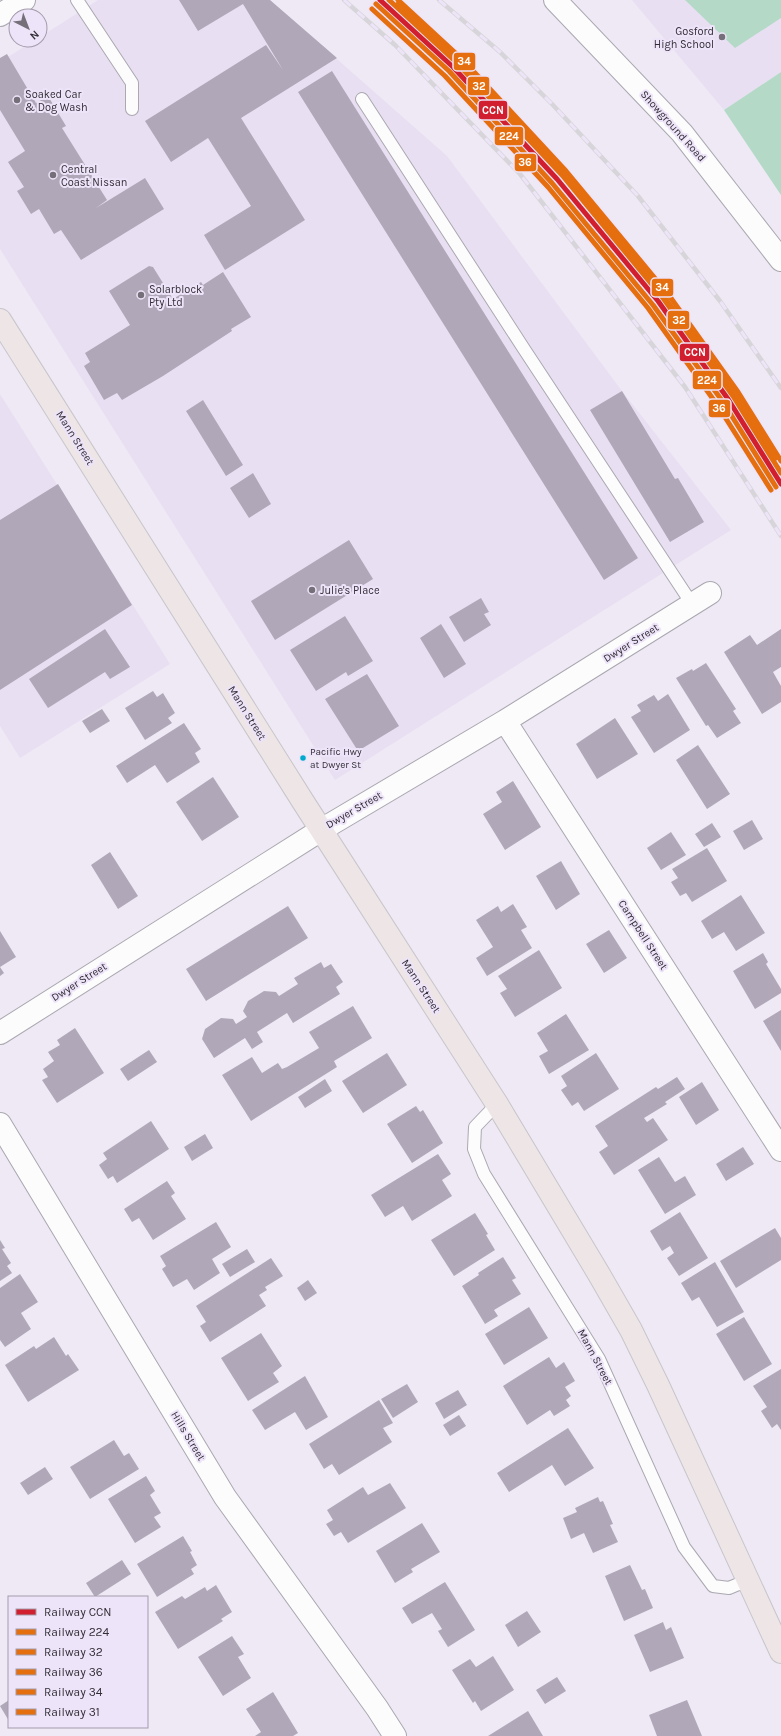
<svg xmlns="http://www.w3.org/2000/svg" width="781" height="1736" viewBox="0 0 781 1736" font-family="Karla,sans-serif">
  <rect width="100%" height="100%" fill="#eee9f4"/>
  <path fill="#e9dff3" d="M98,0H270L447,156L622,391L731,530L335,780L0,249V62L35,40H40V37Z
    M632,0H781V72L724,110Z
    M0,394L170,664L20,758L0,726Z"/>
  <path fill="#b4dac7" d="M685,0H781V18L735,48Z
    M781,72V195L724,110Z"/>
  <path fill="#b0a8b9" d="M179,0H270L337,58L241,118L305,220L225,270L204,235L251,206L208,138L171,162L145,121L266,45L283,70L243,4L198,31Z
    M7,54L36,103L48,96L66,126L62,128L107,200L96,208L145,178L164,209L81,260L61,230L54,234L39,209L31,214L17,191L24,187L8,162L25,151L0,110V58Z
    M332,71L638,558L604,580L298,92Z
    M149,266L153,267L173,299L201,282L203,285L223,272L251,317L231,329L232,331L163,376L122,400L117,393L104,400L84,366L90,362L85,353L130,325L109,291Z
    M622,391L675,479L678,478L704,522L670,542L590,410Z
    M203,400L243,465L226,476L186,411Z
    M253,473L271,504L249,518L230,488Z
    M58,484L132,605L0,690V520Z
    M349,540L373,579L275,640L251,601Z
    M481,598L489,612L484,614L491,625L464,642L449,617Z
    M345,616L373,661L348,676L346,672L316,691L290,650Z
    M441,624L466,664L444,678L420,638Z
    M105,629L130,667L110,679L105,672L48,708L29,679Z
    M781,629V667L773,672L781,686V702L762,714L724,652L750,635L757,645Z
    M706,663L736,709L733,711L741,723L717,738L708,725L706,726L676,678L692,669L693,671Z
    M367,674L399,726L358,751L325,699Z
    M153,691L157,697L163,693L175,713L168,718L172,723L145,740L125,708Z
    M668,694L690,730L654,753L631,717L641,711L637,705L654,695L658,701Z
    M102,709L110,721L90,733L82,721Z
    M615,718L638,754L597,779L576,744Z
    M184,723L201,749L195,753L200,762L167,783L155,765L127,783L116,766Z
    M698,745L730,794L707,809L676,760Z
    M213,777L239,817L202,841L176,802Z
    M513,781L541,827L505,850L483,814L502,802L496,792Z
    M752,820L763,839L744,850L733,831Z
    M712,823L721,837L704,847L695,834Z
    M671,832L686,855L661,870L647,848Z
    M707,848L727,881L692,902L686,893L680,896L671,882L678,878L672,869Z
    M110,852L138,896L118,909L91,865Z
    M561,861L580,894L556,910L536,876Z
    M741,895L765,933L736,951L724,932L712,939L701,921Z
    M513,904L527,927L521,930L532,948L487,976L476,958L493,947L476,920L498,906L501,912Z
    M288,906L308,938L206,1001L186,969Z
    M609,930L627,958L604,973L586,944Z
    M0,931L16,957L0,967Z
    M539,950L562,988L515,1017L500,993L507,989L498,976Z
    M763,953L768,962L766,964L781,989V993L755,1009L733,971Z
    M321,962L324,968L331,964L343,982L336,987L340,994L293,1023L287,1013L257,1032L263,1042L252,1049L245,1038L214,1058L202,1039L205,1029L221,1018L233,1019L236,1024L247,1017L243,1011L248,1001L264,991L276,992L279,996L298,984L294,978Z
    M0,967L4,973L0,976Z
    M353,1006L372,1038L334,1061L337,1067L251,1121L222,1075L252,1057L262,1073L278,1063L282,1069L287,1067L319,1048L309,1032Z
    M781,1010V1051L763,1021Z
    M566,1014L589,1050L549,1074L539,1056L548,1051L537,1033Z
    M75,1028L104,1073L57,1103L42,1080L48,1077L43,1069L54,1061L48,1052L60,1045L57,1040Z
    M149,1050L157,1062L128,1081L120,1069Z
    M387,1053L407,1085L363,1113L342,1081Z
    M596,1053L619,1089L584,1111L578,1102L572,1106L561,1090L567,1086L561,1076Z
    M677,1077L685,1089L665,1102L667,1104L644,1118L647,1122L653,1118L668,1140L614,1175L599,1152L608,1146L595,1126L656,1087L658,1089Z
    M325,1079L332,1091L305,1108L298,1097Z
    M702,1082L719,1110L696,1125L679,1097Z
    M416,1106L420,1112L423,1110L443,1143L412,1163L387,1124Z
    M151,1121L169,1149L117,1183L113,1176L108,1179L99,1165L107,1159L103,1153Z
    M205,1134L213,1148L192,1161L184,1147Z
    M743,1147L754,1164L726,1181L716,1164Z
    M438,1154L451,1174L442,1180L452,1196L412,1221L403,1206L385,1217L371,1195Z
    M659,1157L675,1182L685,1176L696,1195L665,1214L638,1170Z
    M167,1181L175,1193L171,1196L186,1219L153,1240L139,1218L132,1222L124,1209Z
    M680,1212L708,1258L679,1276L667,1258L674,1253L670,1246L662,1251L650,1231Z
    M475,1213L488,1234L486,1235L495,1250L454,1276L431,1240Z
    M216,1222L231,1247L212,1259L220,1273L194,1290L187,1279L173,1287L162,1269L166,1266L160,1256Z
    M775,1228L781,1238V1260L736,1288L720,1261Z
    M0,1240L5,1248L2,1249L11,1263L7,1266L12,1273L0,1281Z
    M247,1249L255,1262L230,1277L222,1264Z
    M503,1257L516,1278L512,1280L521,1294L494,1310L498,1316L485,1324L462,1286L479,1275L478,1273Z
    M271,1258L283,1276L265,1287L267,1290L259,1295L266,1306L210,1342L200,1326L206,1322L196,1306Z
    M715,1262L744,1312L717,1327L699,1297L692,1301L681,1283Z
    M20,1274L38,1302L21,1313L31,1329L5,1347L0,1340V1288Z
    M308,1280L317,1293L305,1301L297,1288Z
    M529,1307L548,1338L504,1365L485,1334Z
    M744,1317L772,1364L744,1381L716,1334Z
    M261,1333L282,1366L273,1373L279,1382L248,1401L221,1358Z
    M54,1337L66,1356L68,1354L79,1370L28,1402L5,1365L34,1346L36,1349Z
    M549,1357L556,1368L564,1362L575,1381L565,1387L571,1396L566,1400L570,1406L554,1416L550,1410L527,1425L503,1386Z
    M781,1369V1430L777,1424L772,1428L761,1411L767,1407L753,1386Z
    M305,1376L328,1417L306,1430L295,1412L265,1430L252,1410Z
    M407,1384L418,1402L393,1418L381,1399Z
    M458,1390L467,1405L444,1419L435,1403Z
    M379,1400L393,1423L383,1428L392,1442L339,1475L332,1464L324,1469L309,1444Z
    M459,1415L466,1426L450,1436L443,1425Z
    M568,1428L594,1468L565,1486L552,1465L509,1492L497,1473Z
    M114,1440L124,1456L129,1453L139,1469L90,1499L70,1467Z
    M45,1467L53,1479L28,1495L20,1483Z
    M146,1476L155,1491L150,1495L161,1513L154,1517L161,1527L135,1543L108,1499Z
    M390,1483L406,1508L348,1543L341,1532L334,1536L326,1524L333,1520L327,1510L363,1487L368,1495Z
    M598,1497L600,1502L603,1501L613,1524L610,1525L618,1542L593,1553L584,1533L571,1539L563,1518L577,1512L575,1508Z
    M422,1523L440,1552L411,1569L413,1572L395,1583L376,1551Z
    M183,1536L192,1551L190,1552L197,1565L191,1569L194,1574L157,1597L137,1564Z
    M122,1560L131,1574L95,1597L86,1583Z
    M630,1565L642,1590L645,1589L653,1608L624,1621L605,1576Z
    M445,1582L475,1630L448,1647L438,1631L442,1629L432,1613L412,1624L402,1608Z
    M216,1585L232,1612L221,1619L223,1621L178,1649L155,1612L182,1596L185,1599L205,1587L207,1591Z
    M527,1611L541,1632L518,1647L505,1625Z
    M663,1622L666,1630L671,1627L684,1658L650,1672L634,1635Z
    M232,1636L244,1654L238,1657L251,1678L223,1696L198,1657Z
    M493,1656L514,1690L481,1711L475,1701L473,1703L452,1670L470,1659L476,1667Z
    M557,1677L566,1691L545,1704L536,1690Z
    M273,1692L298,1733L293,1736H255L261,1732L246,1709Z
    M9,1700V1721L0,1706Z
    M687,1700L702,1736H657L649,1715Z
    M528,1711L543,1736H488Z"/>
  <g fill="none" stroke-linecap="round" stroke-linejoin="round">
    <defs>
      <path id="service" d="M77,0L132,83V109
        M362,99L524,349L692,604
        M497,1104L475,1127L474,1149L484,1174L599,1359L684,1547L713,1586L729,1588L748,1580"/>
      <path id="minor" d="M0,15L24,0
        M505,721L781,1150
        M0,1033L321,830L505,721L710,593
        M0,1124L225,1497L377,1708L395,1736"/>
      <path id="tertiary" d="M555,0L682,133L781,260"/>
      <path id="primary" d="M0,320L302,800L497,1104L600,1276L631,1330L658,1385L781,1652"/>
    </defs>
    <use href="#service" stroke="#aba8b0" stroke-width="14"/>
    <use href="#minor" stroke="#aba8b0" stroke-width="24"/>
    <use href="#tertiary" stroke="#aba8b0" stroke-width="24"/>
    <use href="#primary" stroke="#c8c5cb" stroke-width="24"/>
    <use href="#service" stroke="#fcfcfd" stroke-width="12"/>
    <use href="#minor" stroke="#fcfcfd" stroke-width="22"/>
    <use href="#tertiary" stroke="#fcfcfd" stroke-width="22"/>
    <use href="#primary" stroke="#ede5e6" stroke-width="22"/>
    <defs>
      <path id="rail" d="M344,0L395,45L520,174L685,387L781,536
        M439,0L500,52L552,104L638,196L720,301L781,388"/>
    </defs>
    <use href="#rail" stroke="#d7d5d9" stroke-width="4.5"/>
    <use href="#rail" stroke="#eee4f9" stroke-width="3" stroke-dasharray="9" stroke-linecap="butt"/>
    <defs>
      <path id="rail-1" d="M380,0L453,67L557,179L658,301L728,399L781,484"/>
      <path id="rail-2" d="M376,4L449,71L552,183L653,305L723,402L776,487"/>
      <path id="rail-3" d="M389,0L457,63L562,175L663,298L733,396L781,473"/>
      <path id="rail-4" d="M372,9L445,76L548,187L648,308L718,406L771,490"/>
      <path id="rail-5" d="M398,0L462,59L566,171L668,294L738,392L781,461"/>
      <path id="rail-6" d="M398,4L436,39L539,144L592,206L647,274L734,391L776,458"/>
    </defs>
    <use href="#rail-1" stroke="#eee4f9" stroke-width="8"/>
    <use href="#rail-2" stroke="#eee4f9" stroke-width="8"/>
    <use href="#rail-3" stroke="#eee4f9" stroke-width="8"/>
    <use href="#rail-4" stroke="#eee4f9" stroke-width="8"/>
    <use href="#rail-5" stroke="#eee4f9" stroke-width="8"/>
    <use href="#rail-6" stroke="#eee4f9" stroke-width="8"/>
    <use href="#rail-1" stroke="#d11f2f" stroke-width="5"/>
    <use href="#rail-2" stroke="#e56e0f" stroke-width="5"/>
    <use href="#rail-3" stroke="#e56e0f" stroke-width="5"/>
    <use href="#rail-4" stroke="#e56e0f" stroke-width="5"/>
    <use href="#rail-5" stroke="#e56e0f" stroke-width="5"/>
    <use href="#rail-6" stroke="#e56e0f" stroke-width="5"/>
  </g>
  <g fill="#746f78" stroke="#eee4f9" stroke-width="1.5">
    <circle cx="722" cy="37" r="4"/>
    <circle cx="17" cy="100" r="4"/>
    <circle cx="53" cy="175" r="4"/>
    <circle cx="141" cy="295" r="4"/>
    <circle cx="312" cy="590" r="4"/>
  </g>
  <circle fill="#00a9ce" stroke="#eee4f9" stroke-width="1.5" cx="303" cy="758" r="3.5"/>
  <g text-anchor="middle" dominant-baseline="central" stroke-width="4" stroke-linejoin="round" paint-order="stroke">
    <g font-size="10" fill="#322e36" stroke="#eee4f9" text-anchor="start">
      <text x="310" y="752">Pacific Hwy<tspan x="310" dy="13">at Dwyer St</tspan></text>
    </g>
    <g font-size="11" fill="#322e36" stroke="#eee4f9" text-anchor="start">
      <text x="714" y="31" text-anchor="end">Gosford<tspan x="714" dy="13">High School</tspan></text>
      <text x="25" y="94">Soaked Car<tspan x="25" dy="13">&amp; Dog Wash</tspan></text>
      <text x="61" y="169">Central<tspan x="61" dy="13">Coast Nissan</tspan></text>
      <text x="149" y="289">Solarblock<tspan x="149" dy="13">Pty Ltd</tspan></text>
      <text x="320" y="590">Julie's Place</text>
    </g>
    <g font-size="11" fill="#322e36" stroke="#eee4f9">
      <text transform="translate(673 126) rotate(48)">Showground Road</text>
      <text transform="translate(75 438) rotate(58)">Mann Street</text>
      <text transform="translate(631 643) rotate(-32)">Dwyer Street</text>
      <text transform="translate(247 713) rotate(58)">Mann Street</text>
      <text transform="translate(354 810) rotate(-30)">Dwyer Street</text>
      <text transform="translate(643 935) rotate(57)">Campbell Street</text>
      <text transform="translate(79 982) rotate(-32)">Dwyer Street</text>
      <text transform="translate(421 986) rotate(57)">Mann Street</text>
      <text transform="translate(595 1357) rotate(62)">Mann Street</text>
      <text transform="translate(188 1436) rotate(59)">Hills Street</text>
    </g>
  </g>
  <g stroke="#eee4f9" stroke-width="1.5">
    <rect x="453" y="52" width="23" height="19" rx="4" fill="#e56e0f"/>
    <rect x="467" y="76" width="23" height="20" rx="4" fill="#e56e0f"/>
    <rect x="478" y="100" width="30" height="20" rx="4" fill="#d11f2f"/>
    <rect x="494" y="126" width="30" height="20" rx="4" fill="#e56e0f"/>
    <rect x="514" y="153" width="23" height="19" rx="4" fill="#e56e0f"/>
    <rect x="651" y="278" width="23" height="19" rx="4" fill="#e56e0f"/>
    <rect x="667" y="310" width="23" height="20" rx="4" fill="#e56e0f"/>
    <rect x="679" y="343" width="31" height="19" rx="4" fill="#d11f2f"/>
    <rect x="692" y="370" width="30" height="20" rx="4" fill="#e56e0f"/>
    <rect x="708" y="399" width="23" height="19" rx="4" fill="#e56e0f"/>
  </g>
  <g font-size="11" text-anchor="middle" font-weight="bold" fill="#fff">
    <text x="464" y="65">34</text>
    <text x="479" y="90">32</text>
    <text x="493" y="114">CCN</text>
    <text x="509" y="140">224</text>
    <text x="525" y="166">36</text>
    <text x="662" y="291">34</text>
    <text x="679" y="324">32</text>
    <text x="695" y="356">CCN</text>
    <text x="707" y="384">224</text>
    <text x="719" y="412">36</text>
  </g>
  <rect x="8" y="1596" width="140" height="132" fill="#eee4f9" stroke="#a39bab"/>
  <rect x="16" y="1609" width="20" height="6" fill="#d11f2f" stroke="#a39bab"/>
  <text x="44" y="1616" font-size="12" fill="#322e36">Railway CCN</text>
  <rect x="16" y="1629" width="20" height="6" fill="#e56e0f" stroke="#a39bab"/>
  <text x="44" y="1636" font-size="12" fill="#322e36">Railway 224</text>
  <rect x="16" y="1649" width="20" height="6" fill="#e56e0f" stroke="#a39bab"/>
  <text x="44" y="1656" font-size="12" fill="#322e36">Railway 32</text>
  <rect x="16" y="1669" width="20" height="6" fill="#e56e0f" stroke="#a39bab"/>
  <text x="44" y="1676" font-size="12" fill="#322e36">Railway 36</text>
  <rect x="16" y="1689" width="20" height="6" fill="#e56e0f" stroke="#a39bab"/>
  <text x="44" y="1696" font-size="12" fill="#322e36">Railway 34</text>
  <rect x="16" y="1709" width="20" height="6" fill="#e56e0f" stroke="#a39bab"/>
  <text x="44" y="1716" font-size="12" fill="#322e36">Railway 31</text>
  <g transform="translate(28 28) rotate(138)"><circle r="19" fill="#eee4f9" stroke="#a39bab"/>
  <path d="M0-3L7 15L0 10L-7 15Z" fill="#746f78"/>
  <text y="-6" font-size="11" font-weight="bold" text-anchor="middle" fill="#322e36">N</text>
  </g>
</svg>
